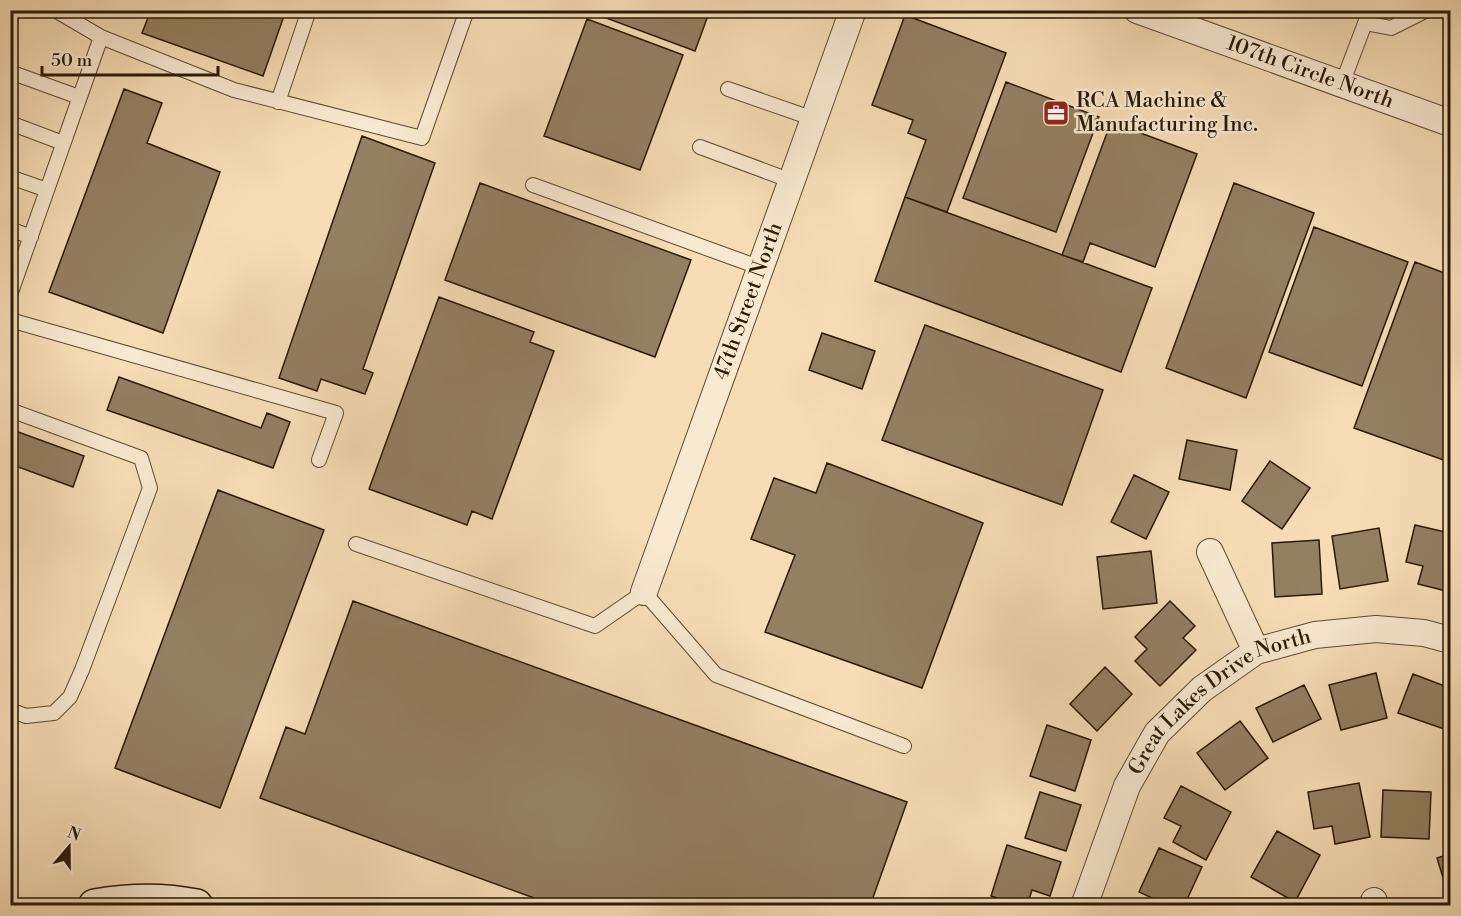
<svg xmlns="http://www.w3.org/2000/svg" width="1461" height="916" viewBox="0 0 1461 916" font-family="'Libre Bodoni',serif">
  <rect width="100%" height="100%" fill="#f6ddb6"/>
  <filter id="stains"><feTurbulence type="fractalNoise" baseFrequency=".00333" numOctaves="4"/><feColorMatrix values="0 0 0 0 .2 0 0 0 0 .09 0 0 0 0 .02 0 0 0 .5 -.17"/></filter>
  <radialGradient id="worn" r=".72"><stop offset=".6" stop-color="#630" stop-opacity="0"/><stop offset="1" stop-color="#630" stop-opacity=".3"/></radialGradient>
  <path fill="#947f61" stroke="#291a05" stroke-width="1.5" d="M151,10H286L263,76L142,33Z
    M590,10H710L695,51L590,12Z
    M905,15L1006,53L947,212L905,197L926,140L908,133L913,120L872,105Z
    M587,19L683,55L640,170L544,136Z
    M1006,82L1099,117L1056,232L963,198Z
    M124,89L162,103L147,143L220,172L163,333L49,292Z
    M1111,122L1197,154L1155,267L1090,243L1083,262L1062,255Z
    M362,136L435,163L363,369L373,373L365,394L321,379L317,391L279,378Z
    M480,183L691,260L655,357L445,280Z
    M1234,183L1314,213L1246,398L1166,368Z
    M905,197L1152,288L1121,372L875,281Z
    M1314,227L1408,262L1362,386L1269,352Z
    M1415,262L1450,275L1449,462L1354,428Z
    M439,297L534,332L530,342L554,351L492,519L472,511L467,525L369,489Z
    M925,325L1103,390L1062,505L882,440Z
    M822,333L875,351L862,389L809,370Z
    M119,377L261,428L267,413L290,422L273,468L107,410Z
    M10,429L84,456L73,487L10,464Z
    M1187,440L1237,450L1230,490L1179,479Z
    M1270,461L1310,488L1282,529L1242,501Z
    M827,463L983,523L922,688L765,632L795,555L751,539L774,478L816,493Z
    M1134,475L1169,492L1146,539L1111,522Z
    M218,490L324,530L220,808L115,768Z
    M1415,525L1450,533V592L1418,584L1423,566L1406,562Z
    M1379,528L1388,581L1340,589L1332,536Z
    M1319,540L1322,594L1275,597L1272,543Z
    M1151,551L1157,603L1103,609L1097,557Z
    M353,601L907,802L870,906H556L260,798L286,727L305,734Z
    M1170,601L1195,626L1183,638L1196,650L1160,686L1135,661L1147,649L1135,637Z
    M1105,667L1132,694L1097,731L1070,704Z
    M1376,673L1387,718L1341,730L1329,685Z
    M1413,674L1450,688V720L1447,730L1398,713Z
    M1304,685L1321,719L1273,742L1256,708Z
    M1240,721L1268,758L1225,790L1197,753Z
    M1047,725L1091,740L1075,791L1030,776Z
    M1359,783L1370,837L1335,844L1332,826L1314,829L1308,792Z
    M1181,786L1231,812L1206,860L1173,842L1181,826L1164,818Z
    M1383,790L1431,792L1429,839L1381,837Z
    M1040,792L1081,805L1066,851L1025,838Z
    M1277,831L1320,855L1295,902L1251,877Z
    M1007,845L1061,862L1050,896L1032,890L1027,906H1022L991,896Z
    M1159,848L1202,867L1184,906H1169L1139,892Z
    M1450,854V890L1447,891L1437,858Z"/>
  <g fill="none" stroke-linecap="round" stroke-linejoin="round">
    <defs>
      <path id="lane" d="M55,10L101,37L234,90L422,138L467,10
        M1365,23L1391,28L1427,10
        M10,72L79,97
        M1342,84L1370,10
        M728,89L814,119
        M278,102L309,10
        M10,123L63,143
        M700,147L792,181
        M10,177L47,190
        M533,185L761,268
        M10,229L31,237
        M10,295L101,37
        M10,320L336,413L319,460
        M10,410L141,458L150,488L82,670L70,697L54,713L26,716L10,710
        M356,544L595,626L644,592L716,675L904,746"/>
      <g id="street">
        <path id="s1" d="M1137,10L1450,123"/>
        <path d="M1210,552L1256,651"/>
        <path id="s2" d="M644,592L853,10"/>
        <path id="s3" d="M1084,906L1127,786L1157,733L1202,689L1256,651L1315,635L1376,629L1424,633L1450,640"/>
        <path d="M1372,906L1374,901"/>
      </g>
      <path id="secondary" d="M95,906C129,900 162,899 196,906"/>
    </defs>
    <use href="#lane" stroke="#5c4b31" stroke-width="16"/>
    <use href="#street" stroke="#5c4b31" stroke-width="28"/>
    <use href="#secondary" stroke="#291a05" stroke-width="36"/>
    <use href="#lane" stroke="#f9e9d0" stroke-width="14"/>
    <use href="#street" stroke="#f9e9d0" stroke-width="26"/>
    <use href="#secondary" stroke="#f9e9d0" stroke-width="33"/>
  </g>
  <defs>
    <symbol id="office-square" viewBox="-11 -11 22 22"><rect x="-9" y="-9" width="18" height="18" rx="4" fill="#8f2418" stroke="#f9e9d0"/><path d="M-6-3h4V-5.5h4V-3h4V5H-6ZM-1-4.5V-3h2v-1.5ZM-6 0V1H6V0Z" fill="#fff"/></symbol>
  </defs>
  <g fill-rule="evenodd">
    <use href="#office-square" x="1041" y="98" width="30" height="30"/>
  </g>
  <g text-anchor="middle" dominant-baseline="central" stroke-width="5" stroke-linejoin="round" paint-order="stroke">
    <g font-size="21" fill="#291a05" stroke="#f9e9d0">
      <text stroke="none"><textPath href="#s1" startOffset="184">107th Circle North</textPath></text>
      <text stroke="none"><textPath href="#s2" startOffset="309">47th Street North</textPath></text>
      <text stroke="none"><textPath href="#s3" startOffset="258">Great Lakes Drive North</textPath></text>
    </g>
    <g font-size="21" fill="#291a05" stroke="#f9e9d0" text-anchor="start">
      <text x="1076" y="101">RCA Machine &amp;<tspan x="1076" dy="24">Manufacturing Inc.</tspan></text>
    </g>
  </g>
  <rect width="1461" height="916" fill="none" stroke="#f6ddb6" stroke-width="36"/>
  <rect x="12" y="12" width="1437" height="892" fill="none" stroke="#291a05" stroke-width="3"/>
  <rect x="18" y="18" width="1425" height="880" fill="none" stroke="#291a05" stroke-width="1.5"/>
  <g transform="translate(69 847) rotate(20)" stroke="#f9e9d0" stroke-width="4.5" paint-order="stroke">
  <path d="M0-4.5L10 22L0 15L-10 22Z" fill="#291a05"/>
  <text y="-9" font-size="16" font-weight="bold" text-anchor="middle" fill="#291a05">N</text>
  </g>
  <path d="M42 66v9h176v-9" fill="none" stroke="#291a05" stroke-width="3"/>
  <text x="51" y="66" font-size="18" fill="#291a05" stroke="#f9e9d0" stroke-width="4.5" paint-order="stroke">50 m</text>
  <rect width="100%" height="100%" filter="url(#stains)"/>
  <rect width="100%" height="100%" fill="url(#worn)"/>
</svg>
